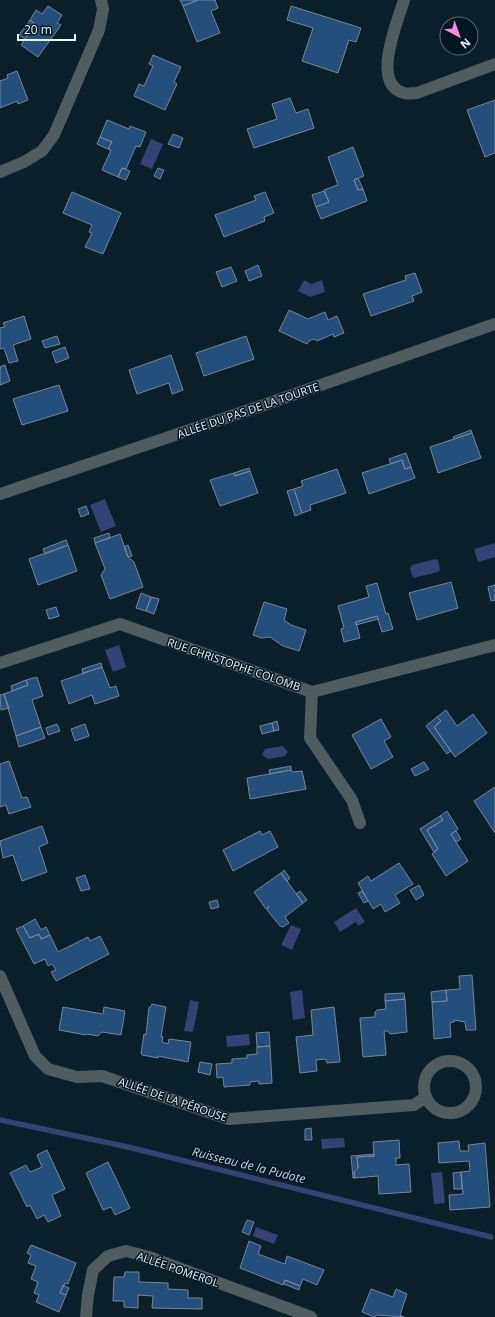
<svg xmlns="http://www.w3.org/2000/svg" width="495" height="1317" viewBox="0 0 495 1317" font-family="'Open Sans',sans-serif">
  <rect width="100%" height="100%" fill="#0a202a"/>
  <path fill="#364174" d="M151,139L163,144L152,169L140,164Z
    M304,280L311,284L322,280L325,292L310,297L298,291Z
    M105,499L116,526L101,532L90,505Z
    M495,543V557L478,562L474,549Z
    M435,559L438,560L440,570L438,572L413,578L410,568L412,565Z
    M119,645L126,667L113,672L105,650Z
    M283,746L288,752L285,756L268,759L262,755L265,749Z
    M356,908L365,922L358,926L356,922L340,932L334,922Z
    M291,925L301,929L292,950L281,945Z
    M302,990L305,1018L293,1020L290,992Z
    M190,1000L199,1002L193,1032L184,1031Z
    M249,1034L250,1045L227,1047L226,1036Z
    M344,1138L345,1147L322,1149L321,1139Z
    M442,1172L445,1203L434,1204L431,1173Z
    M256,1227L278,1235L274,1244L253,1236Z"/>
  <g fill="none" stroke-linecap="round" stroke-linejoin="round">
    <path stroke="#364174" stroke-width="5.5" d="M0,1120L128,1147L491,1237"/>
  </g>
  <path fill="#244f7a" stroke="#768698" d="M180,0H198L183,6Z
    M198,0H215L218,8L211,11L220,33L197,42L183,6Z
    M48,6L62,15L57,23L61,25L38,57L21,45L35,24L30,20L36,10L42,14Z
    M291,6L361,28L356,42L349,40L338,73L302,61L313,28L287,20Z
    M30,20L35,24L25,39L19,35Z
    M153,55L181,67L174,82L177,84L165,110L134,96L139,84L144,86L153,66L149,64Z
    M17,71L28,100L18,104L17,101L0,108V81L8,78L7,75Z
    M290,98L296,113L308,109L314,128L254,148L247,129L277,119L272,104Z
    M495,100V153L485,157L467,110Z
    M107,120L129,129L130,126L146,132L140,147L136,146L126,169L122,168L118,177L102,170L111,150L108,149L112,142L100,137Z
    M173,134L183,138L179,148L168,144Z
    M100,137L112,142L108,149L97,144Z
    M353,147L364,176L354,180L358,190L363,189L367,201L321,219L316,207L329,202L324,190L338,185L328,157Z
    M122,168L130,171L126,180L118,177Z
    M158,168L164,170L160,179L154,176Z
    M358,178L363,189L358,190L354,180Z
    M324,191L329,202L316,207L312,195Z
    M72,192L121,213L103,254L85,247L92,233L89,232L92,225L63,213Z
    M265,192L274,213L264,217L265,221L224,237L215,215L256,200L254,196Z
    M258,265L262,276L249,281L245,271Z
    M231,267L237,281L222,287L216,272Z
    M415,273L422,292L412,296L414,301L371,316L363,294L406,280L405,276Z
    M289,310L308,319L325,312L328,320L337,316L344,333L334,337L333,334L317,341L314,339L309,341L307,344L279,331Z
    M24,316L31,339L13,345L18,361L9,363L4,348L0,349V328L5,327L3,323Z
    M57,336L60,344L45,348L42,341Z
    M246,336L254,359L204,376L196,353Z
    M65,347L69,358L56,363L52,352Z
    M171,355L183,390L172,394L169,383L137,394L129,370Z
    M5,365L10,381L0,385V367Z
    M59,385L68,411L22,425L13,399Z
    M471,430L472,433L454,439L453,437Z
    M472,433L481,458L438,473L430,447Z
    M406,453L411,467L405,469L402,460L391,464L389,459Z
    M402,460L405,469L411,467L415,478L369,494L362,473Z
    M249,468L250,471L235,476L234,473Z
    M337,469L346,493L310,505L311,510L302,513L294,489L303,486L301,481Z
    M250,471L258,493L220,506L210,480L234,473L235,476Z
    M294,489L302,513L295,516L287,491Z
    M86,506L89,514L81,517L78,509Z
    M109,533L110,538L95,543L94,538Z
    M120,534L128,557L134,562L143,587L110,599L101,575L105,569L95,543Z
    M66,540L68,545L45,554L43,549Z
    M68,545L77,571L38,585L29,559Z
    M128,545L132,556L128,557L124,547Z
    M451,582L458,608L417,620L409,593Z
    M377,583L386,614L388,613L393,629L382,632L377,616L356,622L360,638L344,642L341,629L344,628L338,606L369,597L366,586Z
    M495,585V600L491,601L488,587Z
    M141,593L151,597L146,611L136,608Z
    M151,597L159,599L154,614L146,611Z
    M264,602L287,609L284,620L291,625L306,630L299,651L283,646L270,637L261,638L253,635Z
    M56,607L59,616L49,619L46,610Z
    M377,616L378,619L356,625V622Z
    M101,663L102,667L83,673L82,669Z
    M102,667L110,688L116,686L119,696L95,704L92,695L69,704L61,681Z
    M37,677L43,696L32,700L41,727L16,736L4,694L28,685L26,680Z
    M26,680L28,685L12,691L11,686Z
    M4,694L9,708L1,710L0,695Z
    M446,710L457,726L473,714L487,733L455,757L434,727L441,721L437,717Z
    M437,717L441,721L434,727L451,751L447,754L426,726Z
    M381,719L391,737L384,741L393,757L371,769L352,735Z
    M277,721L279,730L274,731L272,723Z
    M272,723L274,731L262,734L260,726Z
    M57,724L60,731L48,735L46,728Z
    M85,724L89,736L75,741L71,729Z
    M41,727L45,738L19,747L16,736Z
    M9,761L22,798L27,797L31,807L9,814L6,805L0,807V764Z
    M424,762L429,769L415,776L411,769Z
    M291,766V770L270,774L269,770Z
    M291,770L292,772L302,771L306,789L250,799L247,778Z
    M495,787V833L474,801Z
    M447,811L458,829L451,834L468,861L446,876L432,854L438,849L427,830L443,820L440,816Z
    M440,816L443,820L427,830L438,849L434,852L420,829Z
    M42,826L48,843L39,847L47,872L22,881L13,855L3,858L0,841Z
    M260,831L262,835L270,831L278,847L233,871L223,850Z
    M456,831L461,839L456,842L451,834Z
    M399,863L413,884L395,895L400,903L385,912L381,904L373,909L358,883L368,876L371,881Z
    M284,870L290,878L287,881L281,873Z
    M281,873L303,903L285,917L289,923L283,927L280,926L267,910L269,906L266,909L254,892Z
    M85,875L90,889L81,891L76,878Z
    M419,885L424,895L416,900L410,890Z
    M300,891L307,900L303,903L296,894Z
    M362,891L368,901L364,903L358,893Z
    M217,900L219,907L211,909L209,902Z
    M35,919L41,930L46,927L50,935L41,939L39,934L30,938L23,926Z
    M23,926L30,938L39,934L41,939L50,935L58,952L88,937L90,941L100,936L109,954L56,981L51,972L56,970L52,964L48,966L45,959L34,964L16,929Z
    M472,975L476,1030H466L465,1022L454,1020V1022L450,1023L451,1037L434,1039L432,1002L447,1001L446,990L460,989L459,976Z
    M446,990L447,1001L432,1002L431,992Z
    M404,993L405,999L385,1001V994Z
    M405,999L407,1032L390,1034L388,1031H384L386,1055L363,1057L360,1018L375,1017V1012L377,1010L386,1009L385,1001Z
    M152,1004L166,1007L161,1037H163L162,1042L168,1044L169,1039L191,1042L188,1062L158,1056V1058L142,1055L141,1053L144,1034L146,1035L149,1007H151Z
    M63,1007L103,1014L104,1007L125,1011L121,1035L102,1032L98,1036L87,1034L86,1035L59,1030Z
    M334,1007L340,1062L327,1063L326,1059L316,1060L317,1071L300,1073L296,1037L313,1035L311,1010Z
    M269,1032L270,1046L257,1047L256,1033Z
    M270,1046L272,1083L259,1084V1081L250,1082V1085L224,1087L223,1077L217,1078L216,1064L232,1063V1059L247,1058V1055L257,1054V1047Z
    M200,1062L212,1064L210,1075L198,1072Z
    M311,1128L312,1140H305V1129Z
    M399,1140L400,1158H396V1165L409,1164L411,1192L379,1194L378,1176L355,1178L354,1172L358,1168L357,1157L374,1156L373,1142Z
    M459,1141L460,1151H469L468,1145L485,1143L490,1207L450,1210L449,1195L463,1194L461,1172L470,1171L469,1161L439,1163L438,1143Z
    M47,1150L65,1189L52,1195L61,1216L48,1222L44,1215L37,1219L30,1205L27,1207L10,1173L26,1165L30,1172L42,1167L37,1155Z
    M374,1154V1156L357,1157L358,1168L354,1172L355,1178H353L351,1156Z
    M108,1162L130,1208L115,1215L111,1207L103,1210L86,1173Z
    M461,1172L462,1189H454L453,1173Z
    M247,1220L254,1222L249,1235L242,1232Z
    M249,1241L261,1246L258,1254L285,1264L287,1256L324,1270L317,1285L303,1279L300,1286L285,1280L283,1285L240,1268Z
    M31,1245L76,1263L68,1284L65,1283L60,1293L66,1295L59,1312L36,1302L39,1295L34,1293L38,1282L31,1279L36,1266L28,1263L31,1255L27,1253Z
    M125,1272H139V1282L168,1283V1289L188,1290V1298H202V1309L152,1308L153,1296L138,1295V1308L124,1307V1301H113L114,1277H124Z
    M285,1280L300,1286L299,1290L284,1284Z
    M63,1285L69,1288L66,1295L60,1293Z
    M371,1289L393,1297L396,1289L407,1294L400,1315L404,1317L376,1315L374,1317L362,1312Z"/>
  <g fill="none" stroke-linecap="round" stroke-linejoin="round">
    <path stroke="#505c5e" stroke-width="12" d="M404,0C398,21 370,84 404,93C408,94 413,93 417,93L495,64
      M0,172L24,162L42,151L54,135L99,30L103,9L101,0
      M0,494L261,406L495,324
      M0,663L120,624L312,692L495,645
      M312,692L310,738L352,800L360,823
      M0,976L35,1056L48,1069L77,1077L102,1076L229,1119L414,1105L426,1097
      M424 1087a26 26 0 1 1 52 0a26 26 0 1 1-52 0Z
      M86,1317L88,1295L93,1270L108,1256L126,1251L149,1257L311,1317"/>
  </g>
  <g text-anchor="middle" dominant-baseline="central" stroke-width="3" stroke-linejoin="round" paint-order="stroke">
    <g font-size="11" fill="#e8f6fc" stroke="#031720">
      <text transform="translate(248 410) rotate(-19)">ALLÉE DU PAS DE LA TOURTE</text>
      <text transform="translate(234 664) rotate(19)">RUE CHRISTOPHE COLOMB</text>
      <text transform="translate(173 1099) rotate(19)">ALLÉE DE LA PÉROUSE</text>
      <text transform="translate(178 1269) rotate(19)">ALLÉE POMEROL</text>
    </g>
    <g font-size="12" font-style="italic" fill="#c9d3f3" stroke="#031720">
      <text transform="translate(249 1165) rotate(14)">Ruisseau de la Pudote</text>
    </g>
  </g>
  <g transform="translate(459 36) rotate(139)"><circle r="19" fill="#031720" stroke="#5f7078"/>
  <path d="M0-3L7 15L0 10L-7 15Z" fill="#fd86e1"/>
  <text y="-6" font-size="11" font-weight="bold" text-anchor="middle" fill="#e8f6fc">N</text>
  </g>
  <path d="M18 34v6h57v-6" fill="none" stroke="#e8f6fc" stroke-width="2"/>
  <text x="24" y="34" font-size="12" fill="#e8f6fc" stroke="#031720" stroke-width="3" paint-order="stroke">20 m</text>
</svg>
